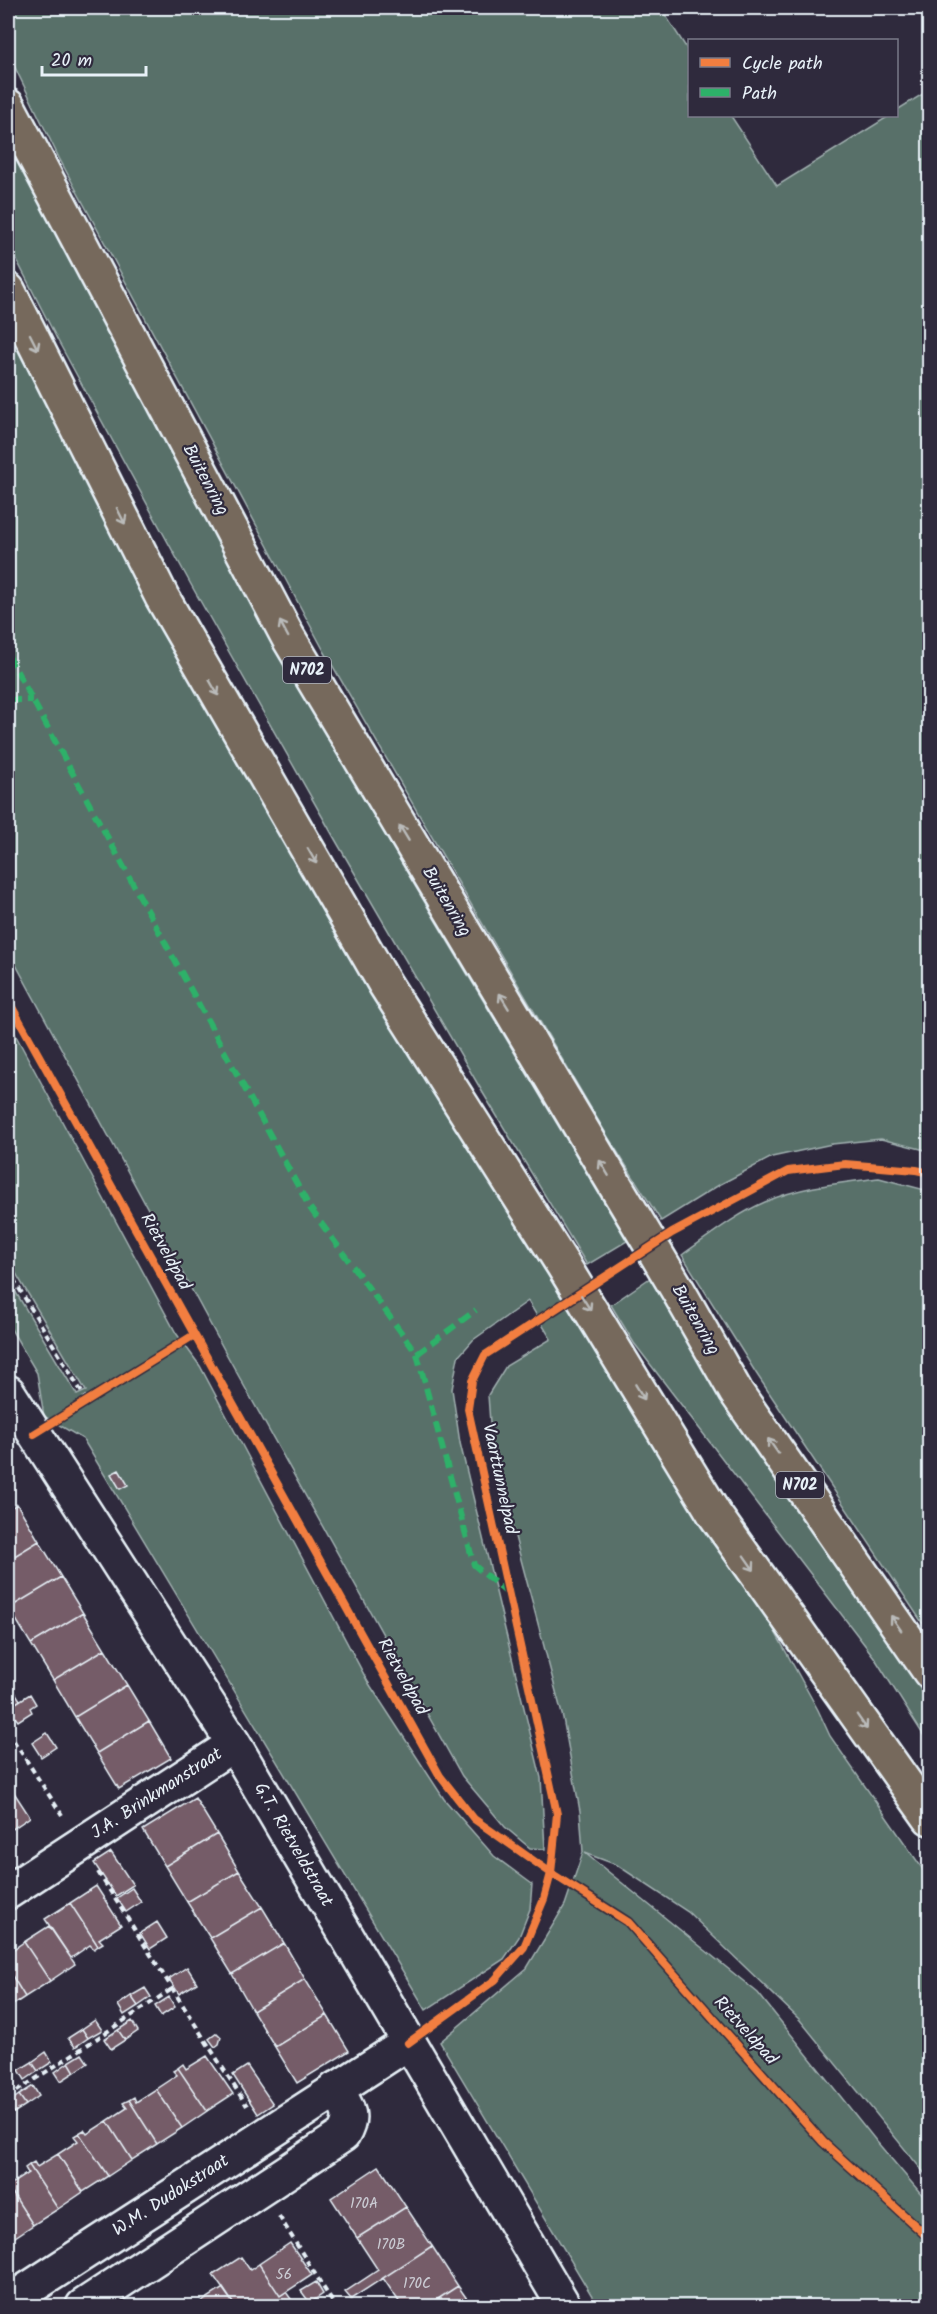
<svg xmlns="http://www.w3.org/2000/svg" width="937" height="2314" viewBox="0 0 937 2314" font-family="Kalam,sans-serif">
  <rect width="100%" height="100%" fill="#2f2a3d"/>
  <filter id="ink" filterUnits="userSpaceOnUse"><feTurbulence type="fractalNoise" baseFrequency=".0167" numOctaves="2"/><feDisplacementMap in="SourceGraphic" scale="12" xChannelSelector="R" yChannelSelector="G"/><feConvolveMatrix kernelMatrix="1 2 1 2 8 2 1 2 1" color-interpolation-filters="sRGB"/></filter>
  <g filter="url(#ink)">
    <path fill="#596f69" stroke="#a0b0b0" stroke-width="1.5" d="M8,8H661L689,52L690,116H731L777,186L889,116H896L897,110L929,90V1151L881,1139L832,1144L772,1157L719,1185L661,1221L608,1137L465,894L324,651L59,158L8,53Z
      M8,142C92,303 176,464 264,623C380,832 505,1036 627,1241L587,1265L483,1093L336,841L194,590L57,339L8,243Z
      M8,320L232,745L513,1218L669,1471L758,1601L818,1710L830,1736L929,1878V2179L800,2020L688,1912L617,1865L585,1853L758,1993L877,2142L929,2203V2306H598L440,2042L527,1968L565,1905L583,1852L580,1811L563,1718L492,1450L488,1395L506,1366L551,1339L528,1301L473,1340L458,1357L452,1389L460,1443L541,1778L545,1849L530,1848L505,1827L462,1776L228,1357L8,950Z
      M8,1021L176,1333L200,1366L368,1682L444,1799L494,1856L532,1884L530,1909L519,1937L504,1959L426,2010L83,1439L44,1416L37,1373L8,1324V1279L77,1395L86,1391L8,1260Z
      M879,1178L929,1191V1633L756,1373L682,1255C709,1236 735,1215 765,1202C801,1186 840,1183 879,1178Z
      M650,1278L701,1364L929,1702V1744L874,1657L634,1343L611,1305Z"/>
    <path fill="#745c68" stroke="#e8f1f8" stroke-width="1.5" d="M119,1470L128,1485L120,1489L111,1474Z
      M17,1504L39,1541L8,1560V1510Z
      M39,1541L61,1577L9,1608L8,1560Z
      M61,1577L83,1613L31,1644L9,1608Z
      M83,1613L105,1649L53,1680L31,1644Z
      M105,1649L127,1685L75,1717L53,1680Z
      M8,1681L20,1700L8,1708Z
      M127,1685L149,1721L97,1753L75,1717Z
      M30,1694L36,1704L30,1708L32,1712L18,1721L8,1708Z
      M149,1721L171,1758L119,1789L97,1753Z
      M47,1733L56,1747L41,1757L32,1743Z
      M8,1782L13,1791L8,1795Z
      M13,1791L30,1817L8,1832V1795Z
      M195,1798L217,1834L165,1866L143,1830Z
      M217,1834L239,1871L187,1902L165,1866Z
      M111,1852L133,1885L116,1896L94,1863Z
      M239,1871L262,1907L210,1938L187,1902Z
      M96,1886L121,1925L99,1939L103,1943L98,1946L70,1903Z
      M132,1888L141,1902L126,1912L117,1898Z
      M70,1903L98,1946L94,1949L90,1945L71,1958L45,1919Z
      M262,1907L284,1943L232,1974L210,1938Z
      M157,1922L167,1938L150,1949L140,1933Z
      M49,1926L75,1964L50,1981L24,1942Z
      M24,1942L50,1981L25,1997L8,1969V1953Z
      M284,1943L305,1979L253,2011L232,1974Z
      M187,1967L197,1983L179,1994L169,1979Z
      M8,1969L25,1997L8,2008Z
      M305,1979L327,2015L275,2047L253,2011Z
      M145,1988L151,1997L138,2006L131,1996Z
      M131,1996L138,2006L124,2015L118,2005Z
      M169,1997L175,2007L161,2016L155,2006Z
      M327,2015L349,2051L297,2083L275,2047Z
      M95,2020L102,2030L88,2038L82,2029Z
      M132,2021L138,2031L125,2040L118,2030Z
      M82,2029L88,2038L75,2047L68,2038Z
      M118,2030L125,2040L111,2049L104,2039Z
      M217,2033L221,2037L219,2044L215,2047L209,2039Z
      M46,2052L52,2062L38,2071L32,2062Z
      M82,2054L88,2063L75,2072L69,2062Z
      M207,2056L233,2094L207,2111L178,2068L183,2064L186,2069Z
      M32,2062L38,2071L25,2080L19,2070Z
      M69,2062L75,2072L61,2081L55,2072Z
      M247,2066L273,2104L258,2114L233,2075Z
      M178,2068L207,2111L182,2128L156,2089L177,2075L173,2071Z
      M33,2086L39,2096L26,2105L19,2095Z
      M156,2089L182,2128L157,2144L129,2100L134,2097L136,2102Z
      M19,2095L26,2105L12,2114L8,2107V2103Z
      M129,2100L157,2144L132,2160L107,2121L127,2108L123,2103Z
      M107,2121L132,2160L108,2176L79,2133L84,2130L87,2134Z
      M79,2133L108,2176L83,2192L58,2154L78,2141L74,2136Z
      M58,2154L83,2192L58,2209L29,2165L34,2162L37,2167Z
      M29,2165L58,2209L33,2225L8,2186L28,2173L25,2168Z
      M379,2166L406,2207L357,2238L331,2198Z
      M8,2186L33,2225L9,2241L8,2239Z
      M406,2207L432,2246L351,2299L345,2292L378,2270L357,2238Z
      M290,2243L312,2275L280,2296L259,2264Z
      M432,2246L458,2286L427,2306H402L383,2278Z
      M241,2257L250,2270L259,2264L280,2296L286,2292L296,2306H235L213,2275Z
      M316,2282L323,2294L310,2303L301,2291Z
      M458,2286L472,2306H427Z
      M223,2288L235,2306H195L222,2289Z
      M174,2301L178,2306H165Z"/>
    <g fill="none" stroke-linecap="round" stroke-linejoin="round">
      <defs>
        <path id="minor" d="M8,1392L234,1744L564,2306
          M8,1892L234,1744
          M8,2302L408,2043
          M83,2306L343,2135C355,2115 347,2107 335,2089"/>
        <path id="highway" d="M8,106L288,637L679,1292L736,1392L930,1672
          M8,290L162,597L385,984L563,1265L715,1515L930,1818"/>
      </defs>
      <use href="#minor" stroke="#e8f1f8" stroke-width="38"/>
      <use href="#highway" stroke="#e8f1f8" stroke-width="38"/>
      <path stroke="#e8f1f8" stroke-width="4" stroke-dasharray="6 4.5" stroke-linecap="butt" d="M8,1270L87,1401
        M8,1732L62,1815
        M98,1872L247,2106
        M8,2097L172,1989
        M279,2216L335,2306"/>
      <use href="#minor" stroke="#2f2a3d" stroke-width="33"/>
      <use href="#highway" stroke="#76695c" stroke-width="33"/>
      <path stroke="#2db169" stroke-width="6" stroke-dasharray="12 6" stroke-linecap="butt" d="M8,655L310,1208L417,1354L474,1565L508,1594
        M8,700H32
        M417,1354L476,1310"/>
      <defs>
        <path id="cycleway" d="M8,1000L440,1776L474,1819L551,1873L628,1922L823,2142L930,2239
          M34,1434L194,1335
          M408,2043L495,1980L524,1947L544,1899L551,1873L557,1814L468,1409L472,1381L485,1355L672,1233L788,1171L845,1164L916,1170L930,1173"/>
      </defs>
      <use href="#cycleway" stroke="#2f2a3d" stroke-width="11"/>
      <use href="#cycleway" stroke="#f27e40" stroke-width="8"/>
    </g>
    <defs><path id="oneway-shaft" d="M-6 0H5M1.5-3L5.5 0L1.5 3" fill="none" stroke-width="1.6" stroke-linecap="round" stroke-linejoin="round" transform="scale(1.5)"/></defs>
    <g stroke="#babbba">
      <use href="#oneway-shaft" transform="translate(34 342) rotate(63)"/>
      <use href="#oneway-shaft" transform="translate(121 516) rotate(63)"/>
      <use href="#oneway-shaft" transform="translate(284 629) rotate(-118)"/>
      <use href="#oneway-shaft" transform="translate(214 688) rotate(60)"/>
      <use href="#oneway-shaft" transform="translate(404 833) rotate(-121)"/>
      <use href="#oneway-shaft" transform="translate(312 856) rotate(60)"/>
      <use href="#oneway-shaft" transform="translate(504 1001) rotate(-121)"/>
      <use href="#oneway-shaft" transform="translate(604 1168) rotate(-121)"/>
      <use href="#oneway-shaft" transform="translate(586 1303) rotate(58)"/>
      <use href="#oneway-shaft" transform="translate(640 1392) rotate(59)"/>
      <use href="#oneway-shaft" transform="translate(773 1446) rotate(-125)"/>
      <use href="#oneway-shaft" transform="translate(749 1563) rotate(55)"/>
      <use href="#oneway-shaft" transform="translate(896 1623) rotate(-125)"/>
      <use href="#oneway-shaft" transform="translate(862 1722) rotate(55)"/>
    </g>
  </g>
  <g text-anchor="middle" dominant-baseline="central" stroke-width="4.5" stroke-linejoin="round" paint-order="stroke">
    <g font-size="15" fill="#cbccd4">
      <text x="364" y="2204">170A</text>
      <text x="391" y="2245">170B</text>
      <text x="284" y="2275">56</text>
      <text x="417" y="2284">170C</text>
    </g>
    <g fill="#2f2a3d" stroke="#b0b5c0" stroke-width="1.5">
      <rect x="283" y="657" width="48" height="26" rx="4.5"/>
      <rect x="776" y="1472" width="48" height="26" rx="4.5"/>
    </g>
    <g font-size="16" font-weight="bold" fill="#e8f1f8">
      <text x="307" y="670">N702</text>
      <text x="800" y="1485">N702</text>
    </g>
    <g font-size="18" fill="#e8f1f8" stroke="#2f2a3d">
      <text transform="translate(205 480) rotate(62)">Buitenring</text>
      <text transform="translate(446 902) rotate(59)">Buitenring</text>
      <text transform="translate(165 1252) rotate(61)">Rietveldpad</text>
      <text transform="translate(695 1320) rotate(60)">Buitenring</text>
      <text transform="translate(499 1479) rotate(78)">Vaarttunnelpad</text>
      <text transform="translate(402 1677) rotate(61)">Rietveldpad</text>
      <text transform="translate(157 1794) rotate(-33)">J.A. Brinkmanstraat</text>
      <text transform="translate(293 1845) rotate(60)">G.T. Rietveldstraat</text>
      <text transform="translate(745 2031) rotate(48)">Rietveldpad</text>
      <text transform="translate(171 2196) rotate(-33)">W.M. Dudokstraat</text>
    </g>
  </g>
  <rect width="937" height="2314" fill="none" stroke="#2f2a3d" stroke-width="30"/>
  <rect x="15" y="15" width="907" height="2284" fill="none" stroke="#e8f1f8" stroke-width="2" filter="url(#ink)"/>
  <rect x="688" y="39" width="210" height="78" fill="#2f2a3d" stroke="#797a88" stroke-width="1.5"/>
  <rect x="700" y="58" width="30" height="9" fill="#f27e40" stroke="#797a88" stroke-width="1.5"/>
  <text x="742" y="69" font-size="18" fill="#e8f1f8">Cycle path</text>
  <rect x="700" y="88" width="30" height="9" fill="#2db169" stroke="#797a88" stroke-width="1.5"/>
  <text x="742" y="99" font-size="18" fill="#e8f1f8">Path</text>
  <path d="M42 66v9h104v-9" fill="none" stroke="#e8f1f8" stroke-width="3"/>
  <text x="51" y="66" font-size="18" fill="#e8f1f8" stroke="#2f2a3d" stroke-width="4.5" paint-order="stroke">20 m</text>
</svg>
